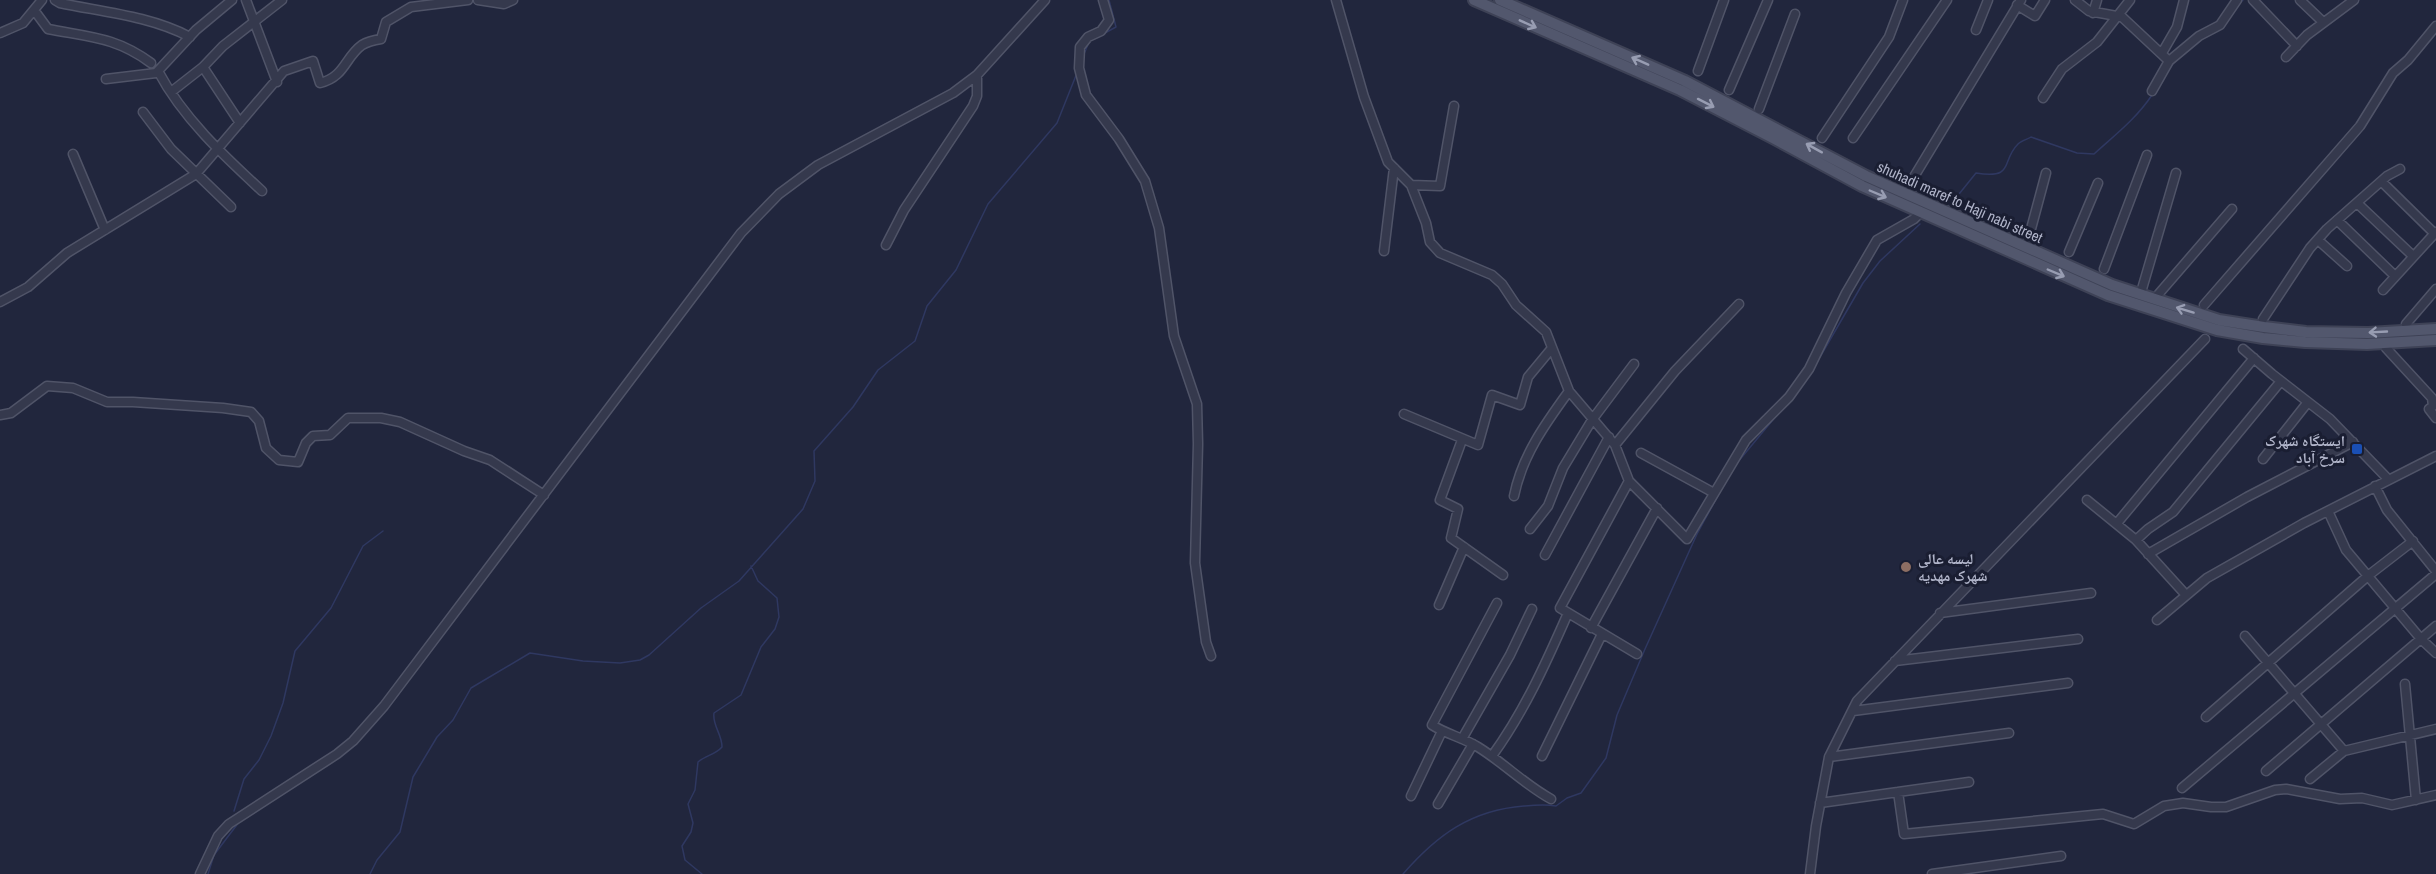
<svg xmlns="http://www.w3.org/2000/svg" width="2436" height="874" viewBox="0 0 2436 874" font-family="'Archivo Narrow','Noto Naskh Arabic',sans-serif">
  <rect width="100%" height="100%" fill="#21263d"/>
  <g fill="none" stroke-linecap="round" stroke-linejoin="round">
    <path stroke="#2f3861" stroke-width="1.5" d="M2239,4L2243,0
      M1103,34L1116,27L1109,0
      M1084,54L1089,42
      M2168,71L2174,62
      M1955,199L1976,173C2016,179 2000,162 2018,144C2021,141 2028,139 2031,137L2077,153L2094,154C2115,135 2136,119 2152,95
      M1820,357L1863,283L1880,261L1920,224
      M1737,463L1782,409
      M234,811L244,779L259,760L271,736L283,703L295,651L331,608L363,546L383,531
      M208,874L214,855L239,822
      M370,874L377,860L400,832L413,777L437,737L453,720L471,688L530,653L583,661L620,663L640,660L649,655L701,608L739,581L803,509L815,481L814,451L853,407L878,370L915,341L927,306L956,270L988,204L1057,123L1077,73
      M702,874L685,860L682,846L691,832L693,823L688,804L695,790L698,762C706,755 715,755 722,747C722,734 712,725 714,713L741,695L761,647L775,629L779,617L777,598L758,581L751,566
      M1403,874C1437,835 1471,810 1524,806C1535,805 1545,804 1556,806L1567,798L1581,793L1606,758L1617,715L1645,649L1697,534L1722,488"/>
    <defs>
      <path id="minor" d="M55,0L60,3C103,12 150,16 190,37
        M246,0L277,82
        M478,0L504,4L513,0
        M1103,0L1109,20L1101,31L1088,37L1080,47L1079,68L1086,95L1119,139L1145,181L1159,228L1174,336L1197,404L1198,444L1195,563L1206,642L1211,656
        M1336,0L1364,97L1388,162L1411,185L1426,223L1430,242L1440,253L1492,275L1502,284L1516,305L1546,332L1569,391L1615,445L1629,481L1687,539L1746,440L1789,397L1809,369L1846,293L1877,240L1914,219L1921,212
        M2075,0L2089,11L2122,17L2169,61
        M2253,0L2297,46
        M2300,0L2323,22
        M2017,5L2035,16L2045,0
        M34,10L48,29C89,37 116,37 151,63
        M2093,13L2097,0
        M1976,30L1988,0
        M0,33L23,23L42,0
        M2162,53L2177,27L2184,0
        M2286,57L2307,35L2354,0
        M203,67L240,123
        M158,71C183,118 223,155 262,191
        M1698,71L1724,0
        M106,79L156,73L196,30L232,0
        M1729,90L1768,0
        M2152,91L2169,61L2199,36L2220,25L2237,0
        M171,92L203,67L223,46L282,0
        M2043,98L2062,69L2097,42L2130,0
        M1759,109L1795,14
        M143,112L171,149L231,207
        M1822,138L1889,37L1903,0
        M1853,138L1947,0
        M73,154L105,230
        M2382,182L2435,234
        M1411,185L1440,186L1454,106
        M1909,185L2021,0
        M2357,203L2413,256
        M2337,220L2395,276
        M2028,240L2046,173
        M2318,240L2347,266
        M886,245L904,210L973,106L977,96V75
        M1384,251L1394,168
        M2069,252L2098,183
        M2104,269L2147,155
        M2142,289L2176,173
        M2383,290L2436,232
        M2156,297L2232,209
        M0,302L28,287L67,253L196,174L284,71L313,61L320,83C345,77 345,57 362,45C367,42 375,40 381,39L386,22L411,7L468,0
        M2204,305L2360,126L2393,73L2408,60L2436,26
        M2263,319L2310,248L2327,229L2387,176L2400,169
        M2406,324L2436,289
        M2386,348L2432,398L2433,406L2429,409L2436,418
        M2243,349L2272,374L2330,419L2388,479
        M1404,414L1478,445L1492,395L1520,405L1528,377L1552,348
        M0,415L11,413L47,386L73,388L107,402H133L223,408L251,412L259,421L266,448L279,460L298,462L306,443L313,436L330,435L348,418H381L400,422L464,451L490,460L544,495
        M1462,440L1440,500L1458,509L1451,538L1503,575
        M1615,445L1675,371L1739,304
        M1641,453L1714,493
        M2263,459L2308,402
        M1629,481L1560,608L1637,654
        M2375,486L2387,510L2436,571
        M1514,496C1522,456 1545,424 1569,391
        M2087,500L2136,540L2186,595
        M2328,511L2346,550L2421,639L2436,653
        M2118,522L2254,358
        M1530,529L1548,506L1563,468L1592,420L1634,364
        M2136,540L2148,529L2173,512L2281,381
        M2148,554L2247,497L2353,442
        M1545,555L1609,437
        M1497,603L1432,725C1446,734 1464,738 1478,747C1504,763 1525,785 1551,799
        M1439,605L1464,547
        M1940,613L2091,593
        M2157,620L2207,578L2304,523L2436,456
        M1591,628L1657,508
        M2245,636L2344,751
        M1895,661L2078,639
        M2405,684L2416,800
        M1853,711L2068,683
        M2206,717L2369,575L2413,541
        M1462,739L1510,655L1532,609
        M1492,756C1524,712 1546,663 1568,613
        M1542,756L1602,634
        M1829,757L2009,733
        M2266,771L2436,626
        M2310,779L2344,751L2436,729
        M2182,788L2436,574
        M1898,792L1904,834L2103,814L2134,824L2164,806L2183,803L2211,807H2226L2275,790L2286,789L2340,799L2362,798L2392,805L2436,795
        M1411,796L1442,731
        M1820,803L1969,782
        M1438,804L1473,744
        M200,874L218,836L229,824L337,754L353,741L384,706L741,233L779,194L818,165L953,93L977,75L1045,0
        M1810,874L1816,826L1829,757L1857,701L2205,339
        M1932,874L2061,856"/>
      <path id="major" d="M1474,0L1680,90L1773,138L1862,186L2108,295L2217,330L2263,338L2305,342L2367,344L2436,340
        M1500,0L1685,81L1866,176L2112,285L2219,320L2264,327L2306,332L2368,333L2436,329"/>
    </defs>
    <use href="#minor" stroke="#505468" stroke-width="11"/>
    <use href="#major" stroke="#3e4256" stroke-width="14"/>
    <use href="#minor" stroke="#35394d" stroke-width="8"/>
    <use href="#major" stroke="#52576d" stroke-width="10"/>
  </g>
  <defs><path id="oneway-shaft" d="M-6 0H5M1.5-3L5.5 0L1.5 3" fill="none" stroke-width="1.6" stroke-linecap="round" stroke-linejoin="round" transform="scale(1.5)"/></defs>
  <g stroke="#989db2">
    <use href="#oneway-shaft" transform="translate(1528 24) rotate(24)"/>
    <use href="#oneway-shaft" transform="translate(1640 61) rotate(-156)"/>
    <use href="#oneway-shaft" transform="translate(1706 103) rotate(27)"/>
    <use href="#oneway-shaft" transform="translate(1814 148) rotate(-151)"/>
    <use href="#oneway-shaft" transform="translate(1878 194) rotate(23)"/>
    <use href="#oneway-shaft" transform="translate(2056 273) rotate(23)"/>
    <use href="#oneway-shaft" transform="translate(2185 310) rotate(-163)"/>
    <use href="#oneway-shaft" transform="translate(2378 332) rotate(177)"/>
  </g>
  <rect fill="#1a4fb4" stroke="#1a1e32" stroke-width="2" x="2351" y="443" width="12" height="12" rx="3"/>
  <circle fill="#8d6e63" stroke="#1a1e32" stroke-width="2" cx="1906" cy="567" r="6"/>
  <g text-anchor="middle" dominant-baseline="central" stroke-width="6" stroke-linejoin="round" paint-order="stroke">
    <g font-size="15" fill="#b0b4c9" stroke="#1a1e32">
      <text transform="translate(1960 202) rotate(24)">shuhadi maref to Haji nabi street</text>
    </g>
    <g font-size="15" font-weight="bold" fill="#b0b4c9" stroke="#1a1e32" text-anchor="end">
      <text x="2345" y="440">ایستگاه شهرک<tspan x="2345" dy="17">سرخ آباد</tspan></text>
      <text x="1918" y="558" text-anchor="start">لیسه عالی<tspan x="1918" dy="17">شهرک مهدیه</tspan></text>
    </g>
  </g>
</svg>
